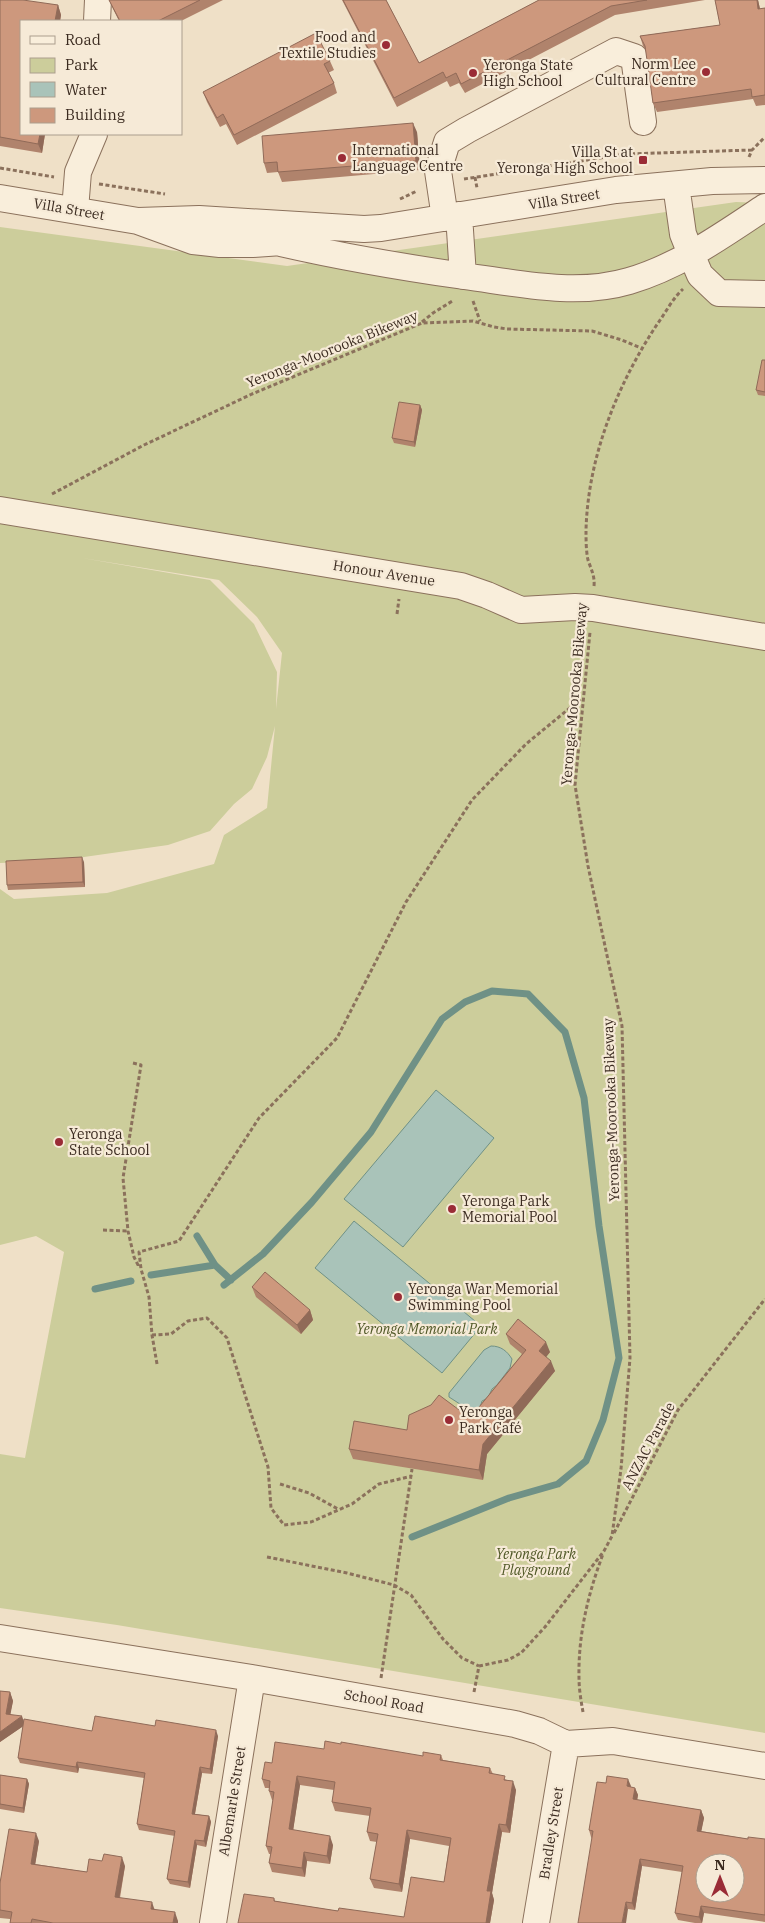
<svg xmlns="http://www.w3.org/2000/svg" width="765" height="1923" viewBox="0 0 765 1923" font-family="'IBM Plex Serif',serif">
  <rect width="100%" height="100%" fill="#efe0c7"/>
  <path fill="#cccd9b" fill-rule="evenodd" d="M736,202L765,203V1733L117,1625L0,1608V1454L25,1458L64,1252L36,1236L0,1245V889L14,899L107,893L214,864L224,835L267,808L275,726L267,757L252,789L234,804L210,831L168,845L56,861L0,863V227L287,266ZM82,558L219,580L257,617L282,653L276,709L277,672L254,624L210,580Z"/>
  <path fill="#a9c3b9" stroke="#6f9186" d="M436,1090L494,1138L403,1247L344,1199Z
    M354,1221L481,1326L442,1373L315,1268Z
    M491,1346C501,1346 507,1351 512,1359L510,1368L497,1385L492,1389L488,1398L482,1401C480,1409 477,1413 469,1414L463,1406L449,1397V1393L484,1350Z"/>
  <g fill="none" stroke-linecap="round" stroke-linejoin="round">
    <path stroke="#6f9186" stroke-width="7" d="M197,1236L215,1265L231,1280
      M151,1275L215,1265
      M224,1285L263,1254L312,1202L371,1132L442,1019L465,1002L492,991L528,994L565,1032L584,1098L599,1226L619,1358L603,1420L586,1461L558,1484L509,1498L412,1537
      M95,1289L131,1281"/>
    <defs>
      <path id="minor" d="M97,21L98,0
        M676,185L683,234L691,254L700,275L719,293L765,294
        M0,198L138,221L193,241L220,244H253L297,241
        M75,210L78,172L94,134
        M459,215L463,276
        M445,218L438,171L447,142L467,130L616,51L634,57L643,122
        M138,221L199,219L364,229L381,228L616,190L712,181L765,180
        M281,243C342,257 401,267 464,276C517,283 575,297 629,281C678,267 723,235 765,207
        M0,510L461,586L487,595L521,610L575,607L593,608L765,637
        M0,1638L252,1678L515,1724L539,1731L566,1744L613,1741L765,1766
        M213,1923L252,1678
        M536,1923L566,1744"/>
    </defs>
    <use href="#minor" stroke="#8b715c" stroke-width="28"/>
    <path stroke="#8b715c" stroke-width="3" stroke-dasharray="4 2.5" stroke-linecap="butt" d="M749,157L752,150L765,137
      M0,168L54,177
      M475,177L477,188
      M464,179L626,154L752,150
      M99,184L165,194
      M400,199L417,191
      M473,301L480,321
      M422,322L433,313L454,300
      M52,494L144,445L252,394L422,323L473,321L494,327L507,329L592,331L622,340L641,348
      M594,586C595,576 591,569 588,560C586,551 586,539 586,530C588,456 618,383 658,323C666,312 673,298 683,289
      M397,614L399,599
      M133,1063L141,1065L123,1178L128,1231L134,1257L139,1267
      M103,1230L128,1231
      M152,1335L171,1334L188,1321L207,1318L227,1338L268,1467L271,1508L284,1525L311,1522L352,1504L379,1484L412,1476
      M157,1364L152,1335L149,1297L141,1269L139,1252L179,1241L259,1118L337,1038L406,902L472,800L526,744L582,698
      M280,1484L309,1493L338,1509
      M614,1533L678,1410L765,1299
      M267,1557L347,1573L394,1585L411,1595L443,1639L462,1658L479,1666
      M479,1666L508,1660L521,1653L545,1627L604,1551L612,1536L621,1469L630,1358L622,1026L588,866L575,785L590,632
      M381,1678L412,1469
      M474,1692L479,1666
      M583,1712C581,1701 579,1689 579,1678C578,1635 588,1594 603,1554"/>
    <use href="#minor" stroke="#f9eedb" stroke-width="26"/>
  </g>
  <path fill="#b0836c" d="M0,0L58,5L61,15L60,21H21V134H45L42,153L0,146Z
    M109,0H223L181,21H119L113,9Z
    M342,0H386L419,63L539,0H705L615,15L465,93L459,83L450,87L447,81L397,107Z
    M715,0H758L760,9L765,8V105L756,106L753,99L657,112L653,103L646,51L643,46L640,36L720,25Z
    M330,61L334,70L328,73L334,83L337,93L237,145L226,124L220,127L207,102L203,92Z
    M417,132L420,170L282,182L278,172L267,173L264,163Z
    M765,360V396L758,395L756,390Z
    M420,405L422,410L415,447L394,443L392,438Z
    M84,862L85,887L8,890L7,885Z
    M252,1287L310,1310L313,1320L301,1334L256,1297Z
    M506,1334L550,1352L546,1357L555,1371L487,1454L483,1480L353,1459L349,1449L470,1418L522,1354L510,1344Z
    M0,1691L10,1692L13,1701L10,1714L24,1721L92,1731L218,1736L212,1774L202,1773L195,1814L209,1816L211,1822L206,1847L197,1845L190,1888L170,1884L167,1879L175,1836L139,1830L137,1824L144,1778L79,1768L78,1773L20,1763L18,1758L23,1726L0,1742Z
    M324,1749L423,1756L441,1755L443,1760L490,1768L493,1774L507,1780L516,1790L510,1833L502,1832L492,1893L494,1900L490,1923H238L274,1898L275,1901L338,1911L404,1917L444,1882L449,1846L410,1839L402,1892L374,1888L370,1879L377,1842L370,1841L367,1832L370,1816L335,1811L332,1802L334,1790L300,1785L293,1830L333,1845L330,1864L307,1861L305,1877L272,1872L269,1863L271,1854H269L266,1846L273,1800H272L269,1791V1788H265L262,1779L272,1763Z
    M0,1775L27,1779L29,1784L24,1813L0,1809Z
    M631,1786L630,1787L635,1788L638,1795L637,1800L701,1810L704,1818L701,1831L748,1839H765V1922L704,1913L702,1923H695L678,1920L675,1913L682,1872L642,1866L635,1910L628,1909L591,1837L589,1830Z
    M39,1841L35,1864L87,1872L125,1866L120,1898L155,1909L178,1921V1923H10V1919L0,1918V1883Z"/>
  <path fill="#906a58" d="M757,0H758L762,18L758,9Z
    M58,5L61,15L60,21H55Z
    M413,123L417,132L420,170L416,161Z
    M40,134H45L42,153L38,144Z
    M420,405L422,410L415,447L414,442Z
    M82,857L84,862L85,887L83,882Z
    M310,1310L313,1320L301,1334L297,1325Z
    M546,1342L550,1352L543,1361L539,1351Z
    M551,1361L555,1371L487,1454L483,1480L479,1470L483,1444Z
    M10,1692L13,1701L9,1722L6,1714Z
    M22,1716L25,1725L0,1742V1732Z
    M216,1730L218,1736L212,1774L210,1769Z
    M77,1762L79,1768L78,1773L76,1767Z
    M200,1767L202,1773L194,1819L192,1814Z
    M297,1776L300,1785L292,1838L289,1829Z
    M27,1779L29,1784L24,1813L23,1808Z
    M628,1779L631,1786L629,1794L627,1786Z
    M513,1781L516,1790L510,1833L506,1825Z
    M635,1788L638,1795L636,1806L633,1799Z
    M701,1810L704,1818L700,1838L697,1831Z
    M209,1816L211,1822L206,1847L204,1841Z
    M499,1824L502,1832L492,1893L494,1900L490,1923H486L487,1891Z
    M407,1830L410,1839L402,1892L399,1884Z
    M36,1833L39,1841L34,1872L31,1864Z
    M330,1836L333,1845L330,1864L327,1856Z
    M195,1840L197,1845L190,1888L188,1882Z
    M304,1852L307,1861L305,1877L302,1868Z
    M122,1857L125,1866L118,1905L115,1897Z
    M640,1859L642,1866L635,1910L632,1903Z
    M152,1902L155,1911L151,1909Z
    M626,1902L628,1909L626,1923H622Z
    M701,1906L704,1913L702,1923L699,1917Z
    M175,1912L178,1921V1923H173Z"/>
  <path fill="#cd987d" stroke="#906a58" fill-rule="evenodd" d="M0,0H23L58,5L55,21H21V134H40L38,144L0,137Z
    M109,0H200L158,21H120Z
    M343,0H386L419,63L539,0H647L611,6L461,84L456,73L446,78L443,72L394,98Z
    M715,0H757L758,9L765,8V95L752,97L751,89L653,103L645,46L640,36L720,25Z
    M316,33L330,61L324,64L334,83L234,135L223,114L217,118L203,92Z
    M413,123L416,161L278,172L277,162L264,163L262,136Z
    M762,360H765V392L756,390Z
    M399,402L420,405L414,442L392,438Z
    M82,857L83,882L7,885L6,861Z
    M265,1272L310,1310L297,1325L252,1287Z
    M518,1319L546,1342L539,1351L551,1361L483,1444L479,1470L349,1449L354,1421L407,1430L409,1415L431,1405L439,1395L470,1418L526,1350L506,1334Z
    M0,1691L10,1692L6,1714L22,1716L0,1732Z
    M95,1716L155,1726L156,1720L216,1730L210,1769L200,1767L192,1814L209,1816L204,1841L195,1840L188,1882L167,1879L175,1831L137,1824L145,1773L77,1762L76,1767L18,1758L24,1719L92,1731Z
    M325,1741L341,1744V1742L423,1756V1752L441,1755L440,1760L490,1768L489,1773L505,1776L504,1780L513,1781L506,1825L499,1824L487,1891H491L486,1923H238L244,1894L274,1898V1901L338,1911L339,1908L404,1917L411,1877L444,1882L451,1838L407,1830L399,1884L370,1879L378,1834L367,1832L371,1808L332,1802L335,1782L297,1776L289,1829L330,1836L327,1856L304,1852L302,1868L269,1863L272,1847L266,1846L274,1792L269,1791L270,1781L262,1779L265,1762L272,1763L275,1742L324,1749Z
    M0,1775L27,1779L23,1808L0,1804Z
    M607,1776L628,1779L627,1786L635,1788L633,1799L701,1810L697,1831L748,1839V1837L765,1839V1915L701,1906L699,1917L675,1913L683,1866L640,1859L632,1903L626,1902L622,1923H578L593,1831L589,1830L597,1782L606,1783ZM705,1863H735V1893H705Z
    M9,1829L36,1833L31,1864L87,1872L89,1859L102,1861L104,1854L122,1857L115,1897L152,1902L151,1909L175,1912L173,1923H53L32,1919L31,1923H10L12,1912L0,1910V1883Z"/>
  <g fill="#9a2c36" stroke="#f6ead7" stroke-width="2">
    <circle cx="386" cy="45" r="5"/>
    <circle cx="706" cy="72" r="5"/>
    <circle cx="473" cy="73" r="5"/>
    <circle cx="342" cy="158" r="5"/>
    <rect x="638" y="155" width="10" height="10" rx="2.5"/>
    <circle cx="59" cy="1142" r="5"/>
    <circle cx="452" cy="1209" r="5"/>
    <circle cx="398" cy="1297" r="5"/>
    <circle cx="449" cy="1420" r="5"/>
  </g>
  <g text-anchor="middle" dominant-baseline="central" stroke-width="4.5" stroke-linejoin="round" paint-order="stroke">
    <g font-size="14" fill="#3b2b20" stroke="#f6ead7" text-anchor="start">
      <text x="376" y="37" text-anchor="end">Food and<tspan x="376" dy="16">Textile Studies</tspan></text>
      <text x="696" y="64" text-anchor="end">Norm Lee<tspan x="696" dy="16">Cultural Centre</tspan></text>
      <text x="483" y="65">Yeronga State<tspan x="483" dy="16">High School</tspan></text>
      <text x="352" y="150">International<tspan x="352" dy="16">Language Centre</tspan></text>
      <text x="633" y="152" text-anchor="end">Villa St at<tspan x="633" dy="16">Yeronga High School</tspan></text>
      <text x="69" y="1134">Yeronga<tspan x="69" dy="16">State School</tspan></text>
      <text x="462" y="1201">Yeronga Park<tspan x="462" dy="16">Memorial Pool</tspan></text>
      <text x="408" y="1289">Yeronga War Memorial<tspan x="408" dy="16">Swimming Pool</tspan></text>
      <text x="459" y="1412">Yeronga<tspan x="459" dy="16">Park Café</tspan></text>
    </g>
    <g font-size="14" fill="#3b2b20" stroke="#f6ead7">
      <text transform="translate(564 199) rotate(-9)">Villa Street</text>
      <text transform="translate(69 209) rotate(10)">Villa Street</text>
      <text transform="translate(332 349) rotate(-22)">Yeronga-Moorooka Bikeway</text>
      <text transform="translate(384 573) rotate(9)">Honour Avenue</text>
      <text transform="translate(574 694) rotate(-85)">Yeronga-Moorooka Bikeway</text>
      <text transform="translate(611 1110) rotate(-92)">Yeronga-Moorooka Bikeway</text>
      <text transform="translate(648 1446) rotate(-62)">ANZAC Parade</text>
      <text transform="translate(384 1701) rotate(10)">School Road</text>
      <text transform="translate(232 1801) rotate(-81)">Albemarle Street</text>
      <text transform="translate(551 1833) rotate(-81)">Bradley Street</text>
    </g>
    <g font-size="14" font-style="italic" fill="#505827" stroke="#f6ead7">
      <text x="427" y="1329">Yeronga Memorial Park</text>
      <text x="536" y="1554">Yeronga Park<tspan x="536" dy="16">Playground</tspan></text>
    </g>
  </g>
  <rect x="20" y="20" width="162" height="115" fill="#f6ead7" stroke="#ab9e8e"/>
  <rect x="30" y="36" width="25" height="8" fill="#f9eedb" stroke="#ab9e8e"/>
  <text x="65" y="45" font-size="15" fill="#3b2b20">Road</text>
  <rect x="30" y="58" width="25" height="15" fill="#cccd9b" stroke="#ab9e8e"/>
  <text x="65" y="70" font-size="15" fill="#3b2b20">Park</text>
  <rect x="30" y="82" width="25" height="15" fill="#a9c3b9" stroke="#ab9e8e"/>
  <text x="65" y="95" font-size="15" fill="#3b2b20">Water</text>
  <rect x="30" y="108" width="25" height="15" fill="#cd987d" stroke="#ab9e8e"/>
  <text x="65" y="120" font-size="15" fill="#3b2b20">Building</text>
  <g transform="translate(720 1878)"><circle r="24" fill="#f6ead7" stroke="#ab9e8e"/>
  <path d="M0-4L9 19L0 12L-9 19Z" fill="#9a2c36"/>
  <text y="-8" font-size="14" font-weight="bold" text-anchor="middle" fill="#3b2b20">N</text>
  </g>
</svg>
